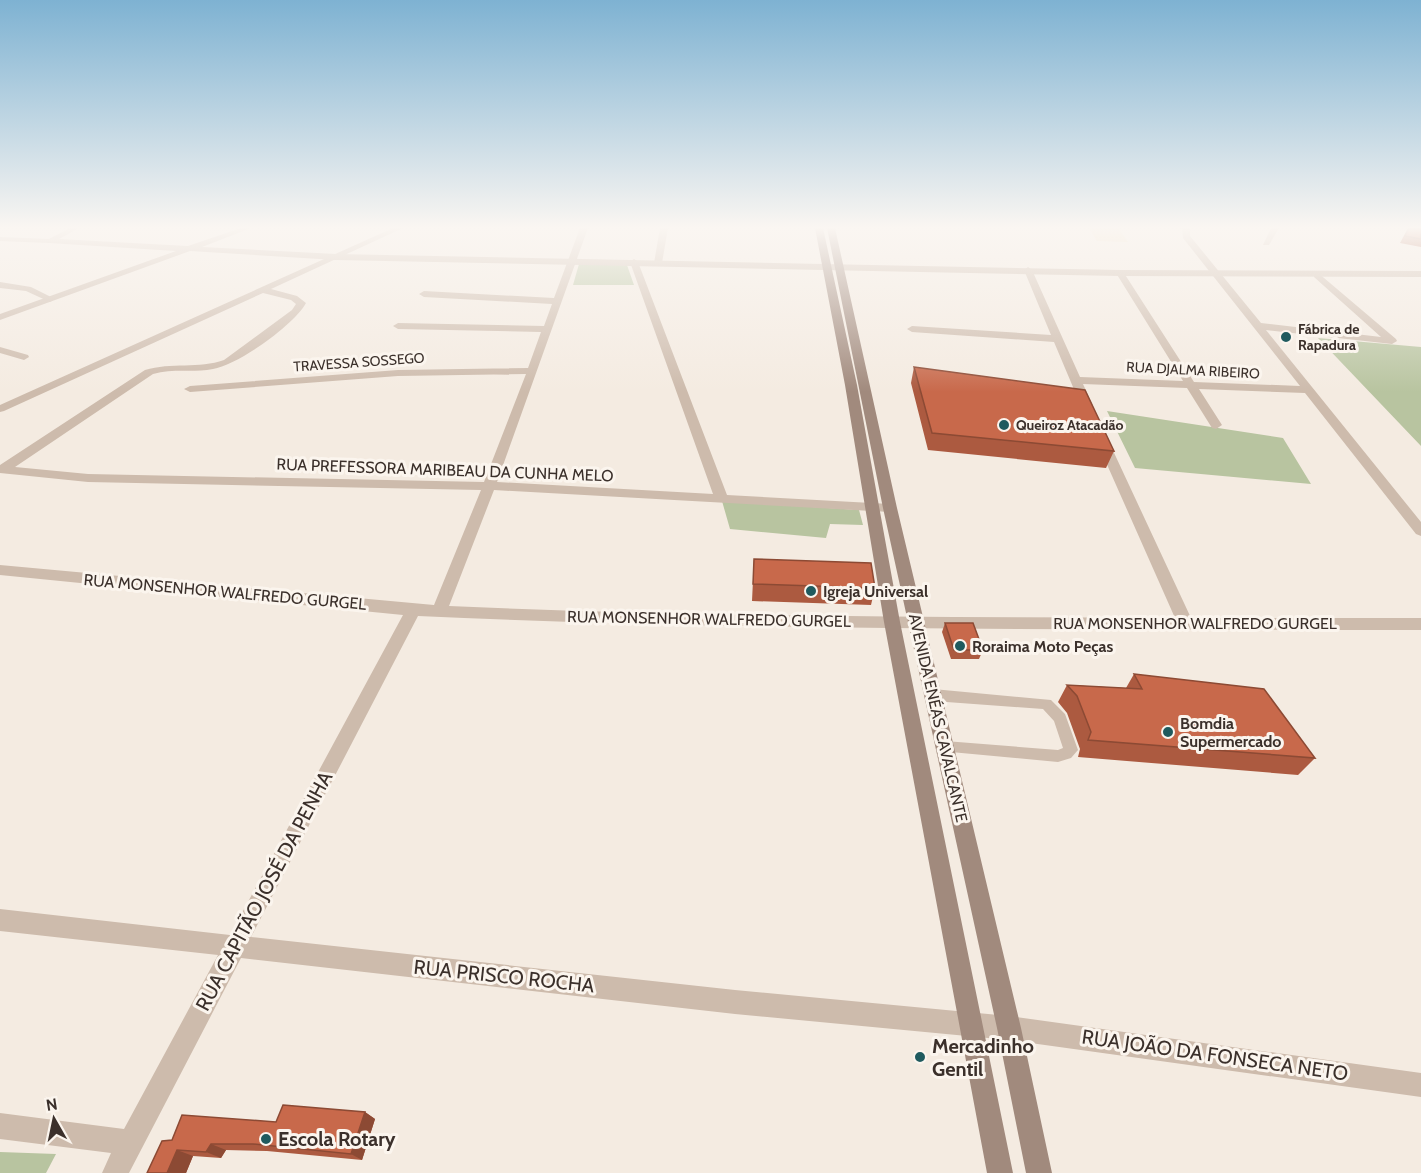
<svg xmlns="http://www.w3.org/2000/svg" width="1421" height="1173" viewBox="0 0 1421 1173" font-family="Cabin,sans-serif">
  <rect width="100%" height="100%" fill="#f4ebe1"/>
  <path fill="#b8c4a0" d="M579,264L627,265L634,285H573Z
    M1318,338L1421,347V446Z
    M1107,411L1283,438L1311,484L1135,468Z
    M722,501L859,510L863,525L830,524L826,538L730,529Z
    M0,1152L56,1154L46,1173H0Z"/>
  <path fill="#efdcb8" d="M1089,228H1118L1128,242L1097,241Z"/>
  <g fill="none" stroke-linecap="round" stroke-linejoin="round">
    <path fill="#cdbbac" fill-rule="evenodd" d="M933,689L1051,700L1065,714L1078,750L1071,758L1058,762L940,751L938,747L940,743L945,741L1058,750L1063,748L1054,721L1043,709L933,701L928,699L926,695L928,691Z"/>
    <path fill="#cdbbac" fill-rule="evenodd" d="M393,228H403L271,289L297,296L306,303C294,325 238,365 213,369C193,373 173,368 153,374L15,467L88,474L484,482L526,374L398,376L190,392L184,389L190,386L398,370L528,368L541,332L398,329L393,326L398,323L544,326L552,304L424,297L419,294L424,291L554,298L580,228H588L497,482L713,494L630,262L634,259L638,262L727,495L890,504L897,508L890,512L494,490L449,606C691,617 933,617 1175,618L1097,442L1103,438L1109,442L1191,618H1421V630C1087,629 752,631 418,616L251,937L735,990L1009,1016L1421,1073V1097L1009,1040L735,1014L241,958L129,1173H102L111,1153L0,1139V1113L124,1129L218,955L0,931V909L230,935L403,615L0,575V565L434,605L481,490L88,482L0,473V465L145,370C171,362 199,369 224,360L292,310L296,304L291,300L263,293L4,411L0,412V405Z
      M660,228H668L662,263L658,266L654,263Z
      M1182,228H1190V236L1261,323L1381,337L1314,277V273L1317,272L1396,339L1397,341L1392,344L1266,330L1421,522V536L1416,534L1305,393L1199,389L1222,425L1216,429L1212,428L1187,388L1083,384L1093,406L1087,409L1081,406L1054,342L912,332L907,329L912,326L1051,335L1024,270L1028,267L1032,270L1080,377L1183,381L1116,273L1120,270L1124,273L1194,382L1300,386L1183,238Z
      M1271,228H1279L1269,245H1263Z
      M0,237L49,239L53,241L49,243L0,241Z
      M0,282L31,287L55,299L50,302L26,291L0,288Z
      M0,347L28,355L29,357L24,360L0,353Z"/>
    <path fill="#cdbbac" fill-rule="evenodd" d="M70,228H79L59,239L188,246L241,228H251L202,247L336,254L1120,270L1421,271V277L1120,276L336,260L190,251L0,320V314L176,251L49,243L45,241Z"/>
    <path fill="#a18a7d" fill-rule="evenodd" d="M815,228H823L857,385L900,622L1013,1173H987L884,622L845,385Z
      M827,228H835L897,508L1021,1028L1052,1173H1026L997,1028L883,508Z"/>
  </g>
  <path fill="#ac5a40" d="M1408,228H1421V247L1400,243Z
    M914,367L1114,451L1106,468L928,450L911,383Z
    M754,559L875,588L871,605L752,601Z
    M945,623L983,650L979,659H951L942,632Z
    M1134,674L1315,758L1298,775L1078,757L1080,749L1067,713L1058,702L1067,685L1126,688Z
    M365,1112L375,1119L362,1160L267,1151L226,1150L221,1158L193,1156L186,1173H147L172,1140L276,1122Z"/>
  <path fill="#8c4a34" d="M365,1112L375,1119L362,1160L351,1154Z
    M211,1144L226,1150L221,1158L206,1152Z
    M177,1150L193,1156L186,1173H167Z"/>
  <path fill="#c8694b" stroke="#8c4a34" stroke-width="1.5" d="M1409,228H1421V239L1405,236Z
    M914,367L1085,390L1114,451L932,433Z
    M754,559L871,563L875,588L753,584Z
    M945,623H973L983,650H954Z
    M1134,674L1264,689L1315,758L1088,740L1091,732L1077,696L1067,685L1142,689Z
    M283,1105L365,1112L351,1154L253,1144H211L206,1152L177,1150L167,1173H147L162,1141L172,1140L182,1115L276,1122Z"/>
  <linearGradient id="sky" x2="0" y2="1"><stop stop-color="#7eb2d2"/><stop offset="0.58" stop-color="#faf6f2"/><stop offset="1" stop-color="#faf6f2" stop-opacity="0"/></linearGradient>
  <rect width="1421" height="392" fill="url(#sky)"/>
  <g fill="#1f5a5e" stroke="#fbf5ee" stroke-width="2">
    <circle cx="1286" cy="337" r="6"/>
    <circle cx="1004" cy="425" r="6"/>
    <circle cx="811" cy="591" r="6"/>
    <circle cx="960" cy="646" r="6"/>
    <circle cx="1168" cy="732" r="6"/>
    <circle cx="920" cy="1057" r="6"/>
    <circle cx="266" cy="1139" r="6"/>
  </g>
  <g text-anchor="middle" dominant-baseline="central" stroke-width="6" stroke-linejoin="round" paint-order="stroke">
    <g font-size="14" font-weight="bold" fill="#3b302b" stroke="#fbf5ee" text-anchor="start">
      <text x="1298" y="329">Fábrica de<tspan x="1298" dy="16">Rapadura</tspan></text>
      <text x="1016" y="425">Queiroz Atacadão</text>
    </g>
    <g font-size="14" fill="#3b302b" stroke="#fbf5ee">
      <text transform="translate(359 362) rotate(-4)">TRAVESSA SOSSEGO</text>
      <text transform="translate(1193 370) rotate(3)">RUA DJALMA RIBEIRO</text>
    </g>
    <g font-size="16" fill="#3b302b" stroke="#fbf5ee">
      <text transform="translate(445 470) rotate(2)">RUA PREFESSORA MARIBEAU DA CUNHA MELO</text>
      <text transform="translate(225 592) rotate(5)">RUA MONSENHOR WALFREDO GURGEL</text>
      <text transform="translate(709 619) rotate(1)">RUA MONSENHOR WALFREDO GURGEL</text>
      <text x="1195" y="623">RUA MONSENHOR WALFREDO GURGEL</text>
      <text transform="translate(938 718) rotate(77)">AVENIDA ENÉAS CAVALCANTE</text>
    </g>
    <g font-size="16" font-weight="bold" fill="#3b302b" stroke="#fbf5ee" text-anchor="start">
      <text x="823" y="591">Igreja Universal</text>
      <text x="972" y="646">Roraima Moto Peças</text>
      <text x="1180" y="723">Bomdia<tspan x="1180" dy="18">Supermercado</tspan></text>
    </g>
    <g font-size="20" fill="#3b302b" stroke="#fbf5ee">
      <text transform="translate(264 891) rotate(-62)">RUA CAPITÃO JOSÉ DA PENHA</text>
      <text transform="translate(504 976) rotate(6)">RUA PRISCO ROCHA</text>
      <text transform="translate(1215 1055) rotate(8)">RUA JOÃO DA FONSECA NETO</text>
    </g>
    <g font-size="20" font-weight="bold" fill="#3b302b" stroke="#fbf5ee" text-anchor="start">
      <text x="932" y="1046">Mercadinho<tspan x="932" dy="23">Gentil</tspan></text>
      <text x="278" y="1139">Escola Rotary</text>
    </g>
  </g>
  <g transform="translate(54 1119) rotate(351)" stroke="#fbf5ee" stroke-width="4.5" paint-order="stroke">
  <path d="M0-4.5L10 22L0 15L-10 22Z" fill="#3b302b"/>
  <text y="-9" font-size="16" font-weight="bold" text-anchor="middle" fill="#3b302b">N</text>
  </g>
</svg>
